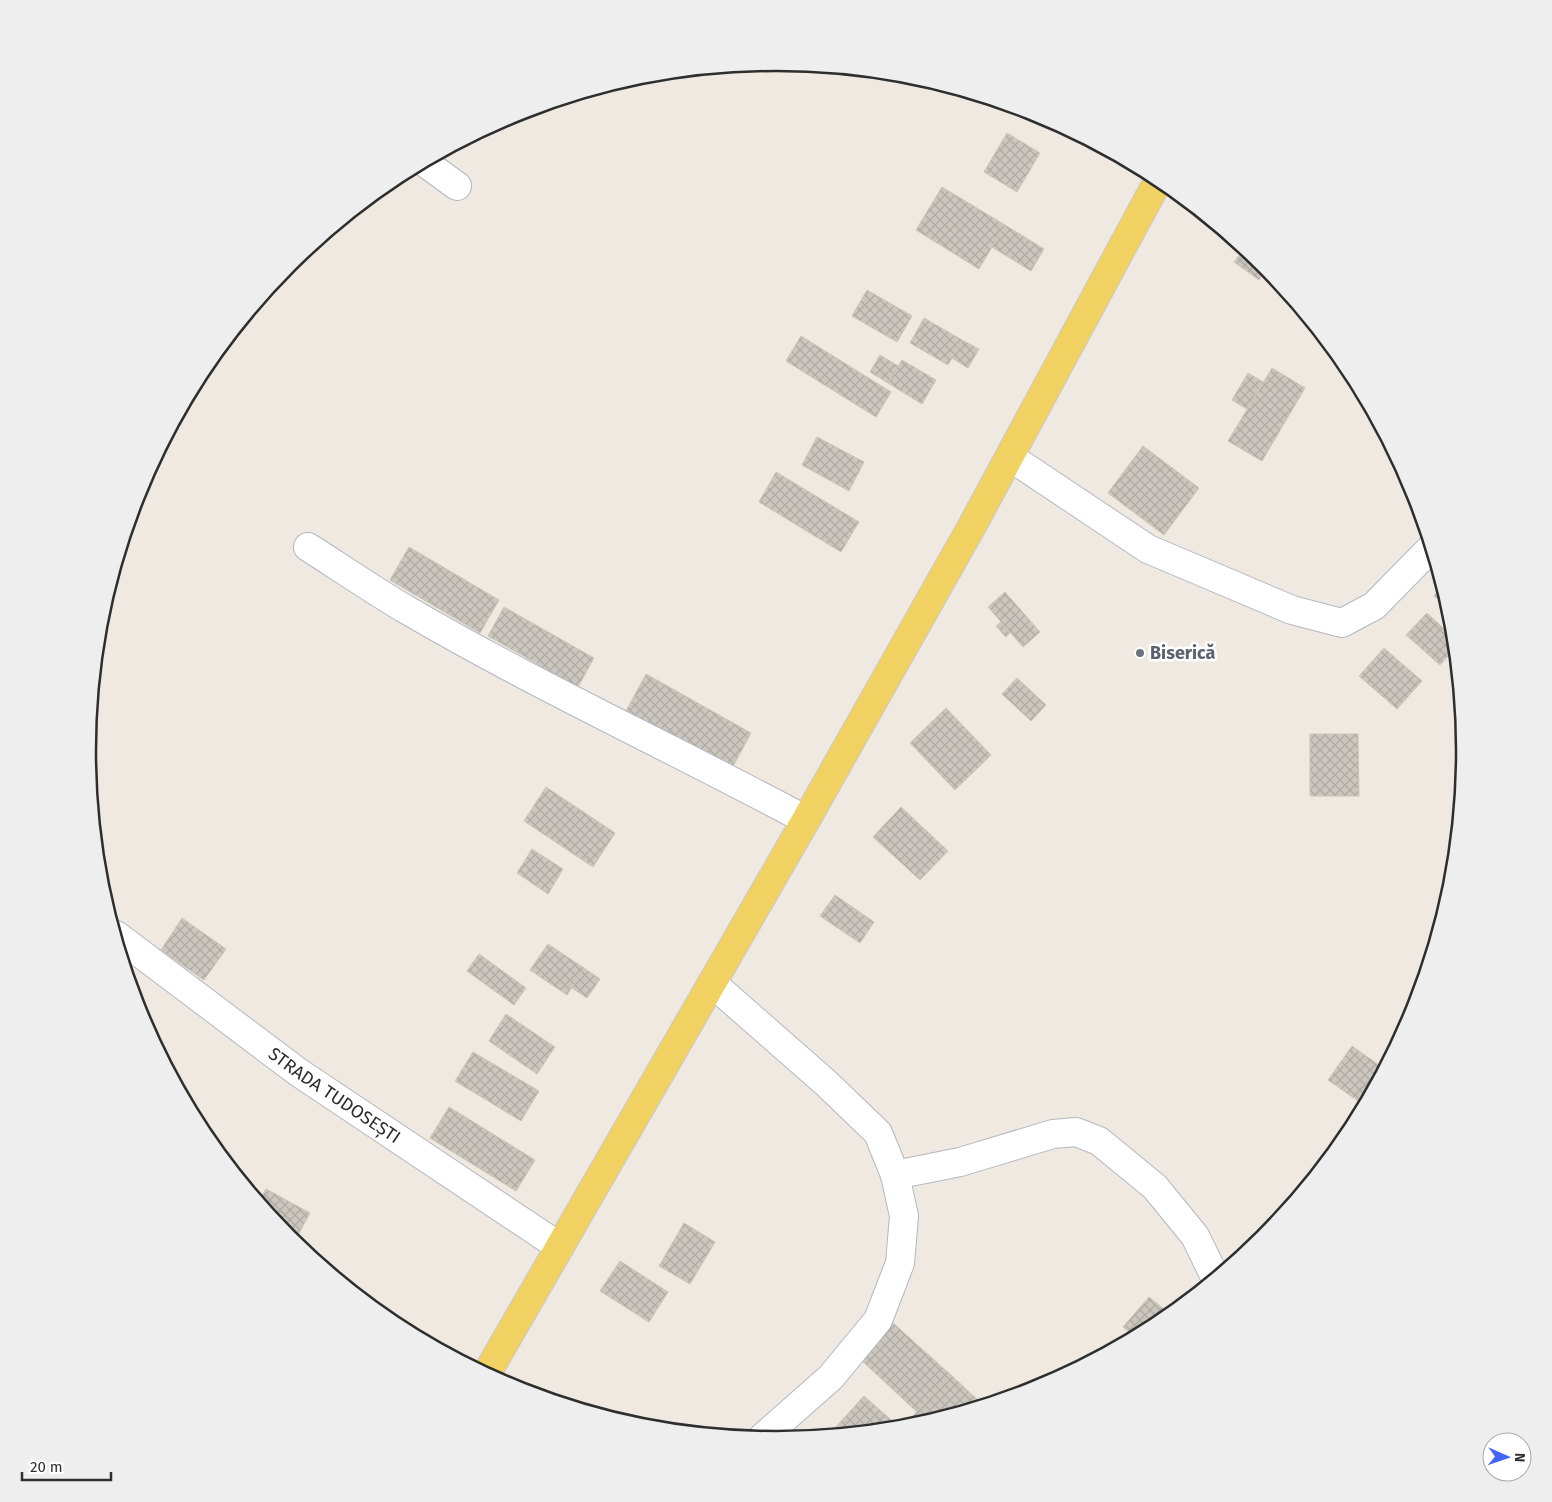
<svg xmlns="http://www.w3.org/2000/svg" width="1552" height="1502" viewBox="0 0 1552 1502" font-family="'Fira Sans',sans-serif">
  <defs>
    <pattern id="building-cross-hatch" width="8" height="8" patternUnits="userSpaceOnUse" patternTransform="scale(1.25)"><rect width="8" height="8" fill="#cbc7bf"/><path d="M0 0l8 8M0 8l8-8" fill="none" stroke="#afaba4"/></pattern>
  </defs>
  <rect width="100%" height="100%" fill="#efe9e1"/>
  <path fill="url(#building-cross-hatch)" stroke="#cbc5ba" d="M1007,133L1040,153L1017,192L984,172Z
    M942,187L1005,225L979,269L916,230Z
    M1005,225L1044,249L1031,271L992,247Z
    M1244,249L1267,269L1259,280L1234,262Z
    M867,290L912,316L897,342L852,316Z
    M924,318L962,340L948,365L910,343Z
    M801,336L891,392L876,417L786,361Z
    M962,340L979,349L968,368L952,358Z
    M880,355L898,366L888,383L870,372Z
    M902,360L936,380L922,404L888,383Z
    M1272,368L1305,388L1262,461L1228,441Z
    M1248,373L1263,382L1247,409L1232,400Z
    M817,437L864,462L849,491L802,465Z
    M1143,446L1199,488L1164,535L1108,493Z
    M776,472L859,522L841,552L759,502Z
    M409,547L499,600L480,633L390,580Z
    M1442,586L1448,607L1434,596Z
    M1005,592L1040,632L1023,647L988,607Z
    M504,607L594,658L578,687L488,636Z
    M1427,613L1453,637L1454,649L1440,665L1406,635Z
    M1001,622L1010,633L1006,637L996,626Z
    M1384,648L1422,681L1397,709L1359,676Z
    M646,674L751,733L731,770L626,711Z
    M1017,678L1046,705L1031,721L1002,694Z
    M946,708L991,755L955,790L910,743Z
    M1310,734H1358L1359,796H1310Z
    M546,787L615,833L593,867L524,821Z
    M901,807L948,851L920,880L873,837Z
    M532,849L563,869L548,894L517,873Z
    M835,895L874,922L860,943L820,916Z
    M182,918L226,949L204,980L161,950Z
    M548,944L584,968L567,995L530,970Z
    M479,954L526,988L514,1005L467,971Z
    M584,968L600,979L587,998L572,988Z
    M506,1014L555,1047L537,1074L489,1041Z
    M1352,1046L1383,1068L1364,1105L1328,1080Z
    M473,1052L539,1091L521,1121L455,1081Z
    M449,1107L535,1160L516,1191L430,1138Z
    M266,1189L310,1213L294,1242L259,1201Z
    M684,1223L715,1242L690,1284L659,1266Z
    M620,1261L668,1292L649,1322L600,1291Z
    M1149,1297L1170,1314L1158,1324L1134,1336L1123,1327Z
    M893,1323L951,1375L917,1412L860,1359Z
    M951,1375L980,1402L976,1406L919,1424L912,1417Z
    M864,1396L899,1427L839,1433L834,1429Z"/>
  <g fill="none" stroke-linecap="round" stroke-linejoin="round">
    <defs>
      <g id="minor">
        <path d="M424,162L457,186"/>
        <path d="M1010,457L1148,549L1292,610L1342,623L1374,606L1431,548"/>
        <path d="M308,547C341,568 373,590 407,610C537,686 674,749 806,820"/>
        <path id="s1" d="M116,935L298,1072L560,1247"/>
        <path d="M712,983L826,1083L878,1133L895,1175L904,1216L900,1263L878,1320L831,1377L762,1438"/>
        <path d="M895,1175L960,1162L1053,1134L1076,1132L1099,1141L1155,1187L1195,1236L1215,1277"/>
      </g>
      <path id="major" d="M487,1373L806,820L972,526L1159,179"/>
    </defs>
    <use href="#minor" stroke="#b4b7c1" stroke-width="30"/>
    <use href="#major" stroke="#c9c9c9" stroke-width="30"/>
    <use href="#minor" stroke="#fff" stroke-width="28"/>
    <use href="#major" stroke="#f2d163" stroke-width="28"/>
  </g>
  <circle fill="#6b7280" stroke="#fff" stroke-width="2" cx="1140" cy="653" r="5"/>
  <g text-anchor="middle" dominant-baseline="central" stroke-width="5" stroke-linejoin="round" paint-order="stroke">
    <g font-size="18" font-weight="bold" fill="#5b616d" stroke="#fff" text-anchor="start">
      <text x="1150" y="653">Biserică</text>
    </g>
    <g font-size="18" fill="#2e2e2e" stroke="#fff">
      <text stroke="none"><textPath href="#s1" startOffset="271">STRADA TUDOSEȘTI</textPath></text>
    </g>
  </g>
  <path d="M0 0H1552V1502H0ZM96 751a680 680 0 1 1 1360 0a680 680 0 1 1-1360 0Z" fill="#eee" fill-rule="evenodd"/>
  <path fill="none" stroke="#2e2e2e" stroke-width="2.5" d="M96 751a680 680 0 1 1 1360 0a680 680 0 1 1-1360 0Z"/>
  <g transform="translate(1507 1457) rotate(92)"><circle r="24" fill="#ffffff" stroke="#ababab"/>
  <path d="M0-4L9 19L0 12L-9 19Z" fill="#4264fb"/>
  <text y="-8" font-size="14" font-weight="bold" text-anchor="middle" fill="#2e2e2e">N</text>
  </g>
  <path d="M22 1472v8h89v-8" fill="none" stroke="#2e2e2e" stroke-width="2.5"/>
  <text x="30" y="1472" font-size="15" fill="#2e2e2e" stroke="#ffffff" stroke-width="4" paint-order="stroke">20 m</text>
</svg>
